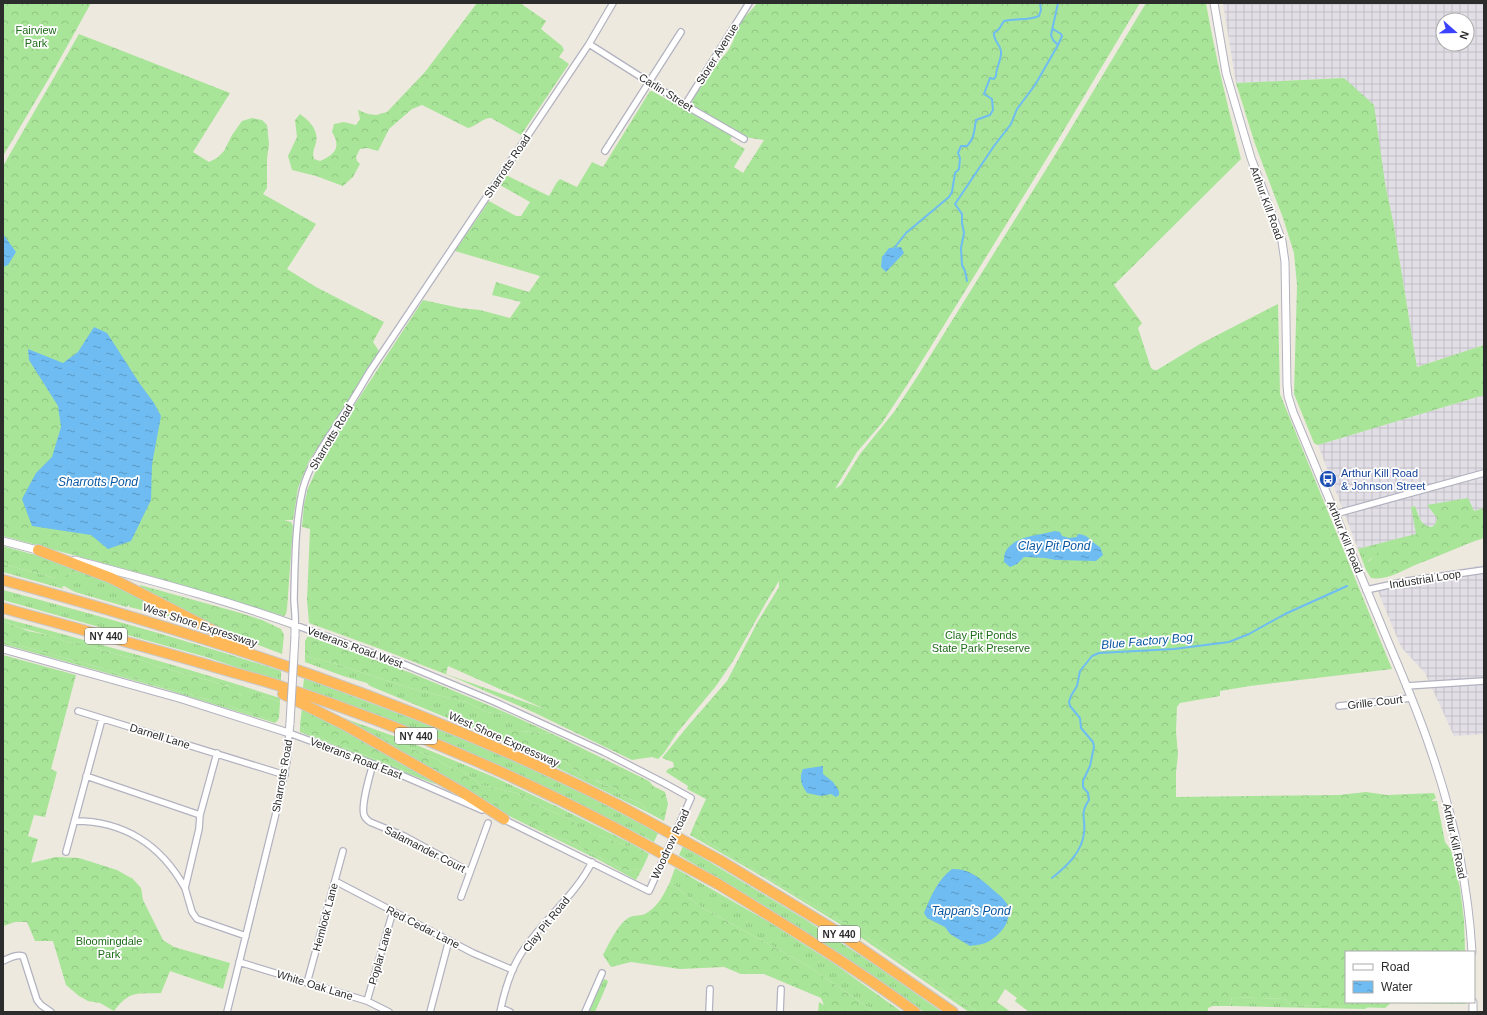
<svg xmlns="http://www.w3.org/2000/svg" width="1487" height="1015" viewBox="0 0 1487 1015" font-family="Arial,sans-serif">
  <defs>
    <pattern id="industrial-grid" width="8" height="8" patternUnits="userSpaceOnUse"><rect width="8" height="8" fill="#e2dee6"/><path d="M0 4h8M4 0v8" fill="none" stroke="#c2bfc5"/></pattern>
    <pattern id="grass-tufts" width="24" height="20" patternUnits="userSpaceOnUse"><rect width="24" height="20" fill="#a8e599"/><path d="M3 7l-1-3M5 7V3M7 7l1-3M15 17l-1-3M17 17v-4M19 17l1-3" fill="none" stroke="#91c584"/></pattern>
    <pattern id="forest-crowns" width="20" height="18" patternUnits="userSpaceOnUse"><rect width="20" height="18" fill="#a8e599"/><path d="M2 6a3 3 0 1 1 6 0M12 15a3 3 0 1 1 6 0" fill="none" stroke="#91c584"/></pattern>
    <pattern id="water-ripples" width="26" height="14" patternUnits="userSpaceOnUse"><rect width="26" height="14" fill="#6ebcf2"/><path d="M2 4q2-2 4 0t4 0M15 11q2-2 4 0t4 0" fill="none" stroke="#5b99c4"/></pattern>
  </defs>
  <rect width="100%" height="100%" fill="#eee9de"/>
  <path fill="url(#industrial-grid)" fill-rule="evenodd" d="M1223,3H1484V345L1417,367L1394,226L1385,183L1344,78L1236,83ZM1443,20H1467V44H1443Z
    M1484,395V508L1474,511L1427,505L1437,518L1436,523L1432,527L1426,526L1422,523L1415,506L1411,507L1417,534L1358,549L1318,445Z
    M1484,565V734L1454,736L1425,673L1401,647L1375,584Z"/>
  <path fill="url(#grass-tufts)" d="M1396,539C1394,542 1392,545 1390,547C1380,554 1366,556 1366,570L1358,549Z
    M3,564L55,578L69,574L78,569L116,585L181,619L129,607V605H128L127,607L75,592L64,586L62,587L64,589L3,572Z
    M3,590C96,615 190,641 281,671V682L206,657L3,600Z
    M3,618C96,643 188,668 280,698V702L262,696H242L228,685H222L211,681L156,666L145,661L114,654L87,645H76L48,635L21,628L3,621Z
    M3,641L109,670L118,674L220,703L273,721L278,720L275,723L168,690L3,644Z
    M305,656L333,663L410,688L466,702L486,712L502,714L500,710L553,734L520,731H512L505,733V736L528,748L565,761L579,774L593,781L595,780L604,785L613,787L622,795L632,800L640,803L644,806L647,812L503,741L370,686L367,683L343,676L305,662Z
    M304,678L418,721L505,757L592,798L658,833L654,842L602,815L525,778L303,688Z
    M343,718L402,739L494,777L558,807L632,844L628,847L615,841L580,829L574,822L568,818L537,805L517,793L481,785L466,773L449,767L438,760L385,737L387,743L525,821L559,838L566,840L625,871L639,869L643,867L636,880L599,860L507,815L342,719Z
    M300,725L305,732L412,773V770L399,761L437,782L435,784L300,732Z
    M694,825L709,843L862,934L941,989L978,1012H969L856,934L763,877L690,835Z
    M683,846L806,920L875,965L942,1012H924L845,957L750,897L679,855Z
    M675,868L769,922L836,965L902,1012H875L805,964L701,907L670,882Z
    M603,979L607,980L608,982L595,1012H588Z
    M1232,997L1285,999L1290,1005L1368,1007L1365,1009L1230,1006Z"/>
  <path fill="url(#forest-crowns)" fill-rule="evenodd" d="M3,3H91L55,68L3,156Z
    M477,3H520L546,21L541,29L562,46L564,50L559,57L569,64L521,135L491,118C482,118 477,126 468,128L422,105L412,109L389,129L378,151L367,148L360,149L356,157L357,161L360,164L353,177L343,186L316,176L292,170L288,156L297,137L295,120L300,114C310,121 319,131 316,143C314,149 312,153 314,159L320,161C334,155 342,148 332,132L334,124L344,122L356,125L360,119L358,110L368,114L376,115L387,112L425,72Z
    M757,3H1140L1052,150L909,382L882,423L857,452L835,489L841,485L860,454L894,412L917,377L1055,155L1146,3H1206C1215,55 1228,107 1241,159L1114,285L1142,323L1138,328L1151,368L1154,370H1157L1200,344L1278,304L1280,394L1392,669L1250,686L1220,691V696L1180,703L1177,707L1176,731L1178,755L1176,772V797L1339,795L1366,792L1387,795L1434,793L1436,798L1431,801H1437L1445,842L1451,850L1460,888L1464,920L1465,952H1346V1002H1466V1004L1391,1003L1385,1008L1290,1005L1285,999L1232,997L1230,1006H1213L1208,1008V1012H1029L1015,1001L1017,998L1005,989L997,1002L1011,1012H978L941,989L862,934L709,843L694,825L706,799L687,789L688,786L666,772L668,769L674,767L673,762L662,758L687,727L727,681L757,623L779,587V581L768,599L733,661L716,686L677,733L664,753L658,759L652,757L632,760L533,712L458,679L386,651L309,623L307,600L310,529L302,527L304,504L308,488L327,447L423,300L460,308L480,310L510,318L521,302L492,295L496,282L529,292L540,276L455,251L489,201L516,216H521L530,202L500,185L506,175L549,196L557,182L560,179L577,187L592,162L603,167L650,91H652L732,136L730,140L745,149L734,167L743,173L764,140L744,137L694,107L692,102C696,84 716,66 727,52C733,44 735,35 738,27C742,17 751,12 757,3ZM448,666L545,709L446,674Z
    M79,34L230,93L193,152L209,162L217,158L224,151L232,135L242,121L252,118L262,120L267,125L269,144L267,159V188L263,194L316,224L287,269L316,287L384,322L373,342L379,351L378,356L309,461L298,488L293,520H284L291,522L293,526L287,609L286,614L284,616L147,575L3,536V166Z
    M1344,78L1374,105L1385,183L1394,226L1417,367L1484,345V395L1318,445L1314,443L1294,394L1297,285L1294,253L1283,218L1255,144L1236,83Z
    M1468,498L1474,511L1484,508V538C1462,545 1442,555 1420,563C1404,569 1388,581 1371,578L1366,570V565L1375,554L1390,546L1396,539L1416,534L1411,507L1415,506C1419,516 1420,526 1432,527L1436,523L1437,518L1427,505Z
    M3,546L53,560L78,569L64,577L55,578L3,564Z
    M140,585L237,612L262,620L281,629L284,635L282,654L256,644V642L253,643L219,630L143,589L140,587Z
    M3,621L28,631L48,635L76,645H87L114,654L145,661L156,666L211,681L222,685L233,686L237,688L239,694L242,696H262L280,702L279,718L277,721H273L220,703L118,674L109,670L3,641Z
    M308,636L411,673L500,710L503,713L498,714L486,712L466,702L410,688L333,663L305,656V641Z
    M3,655L76,675L51,769L57,772L45,817L34,815L28,836L38,839L31,863L56,857L79,858L117,870L133,879L141,888L143,900L163,940L174,947L230,963L223,989L170,971L161,993C136,994 130,990 114,1011L100,1003L88,1001L79,996L66,985L53,941H35L27,922H15L3,926Z
    M302,708L351,733L409,768L412,770V773L305,732L300,725Z
    M508,731H520L553,734L649,781L653,786L665,792L668,804L664,821L647,812L644,806L640,803L632,800L622,795L613,787L604,785L596,780L593,782L579,774L565,761L540,753L507,738L505,736V733Z
    M383,737H385L438,760L449,767L466,773L481,785L517,793L537,805L568,818L574,822L581,829L615,841L628,847L632,844L649,854L643,867L639,869L625,871L566,840L559,838L510,814L387,743L384,740Z
    M670,882L701,907L805,964L875,1012H818L819,1002L824,1005L821,998L764,974H741L724,967L680,969L631,962L611,967L603,955C609,944 618,923 630,917C634,915 641,916 645,914C658,907 664,894 670,882Z"/>
  <path fill="url(#water-ripples)" d="M3,234L16,252L8,265L3,267Z
    M901,247L904,253L886,272L881,267L882,257L889,248Z
    M94,327L107,333L140,384L154,403L161,416L152,464L151,500L131,541L108,549L91,535L32,526L22,499L36,473L52,457L61,427L58,406L29,360L28,349L63,363L78,352Z
    M1055,531L1060,532L1062,536L1069,538L1077,537L1078,534C1088,534 1092,543 1100,547L1103,555L1096,561L1056,560L1045,558L1024,557L1017,564L1010,567L1004,562C1004,559 1004,555 1005,553C1012,536 1040,535 1055,531Z
    M823,766V774L833,782L839,791V795L836,797L831,794L821,796L807,793C801,785 799,778 803,769Z
    M952,869C969,869 977,876 990,887C995,892 1003,897 1007,904C1013,919 1003,932 991,940C986,944 977,945 970,946L950,934L945,927L927,918L924,913C930,898 938,879 952,869Z"/>
  <g fill="none" stroke-linecap="round" stroke-linejoin="round">
    <path stroke="#6ebcf2" stroke-width="2" d="M1053,29L1061,34L1062,36L1058,45
      M895,247L906,233L949,197L952,192L955,173L959,169L960,158L958,153L961,146H967C975,138 974,130 976,120L990,115L993,110L992,99L984,94L990,78L994,79L996,76C996,67 1002,59 1001,51C1000,44 993,40 994,33L999,29L1004,21C1016,18 1028,21 1039,16L1041,10L1040,3
      M967,281L965,271L962,265L961,248L964,233L962,223V214L955,204L994,146L1011,124L1017,109L1035,85L1058,45L1053,40L1051,35L1058,3
      M1052,878C1067,866 1082,852 1084,833C1086,817 1079,815 1089,800L1088,793L1083,787V781L1090,766L1094,747L1093,742L1081,728L1080,718L1070,706L1069,702L1071,696L1077,686L1080,671L1092,656L1099,653L1174,649L1229,642L1249,634L1285,614L1347,586"/>
    <defs>
      <path id="minor" d="M589,44L685,105L744,139
        M685,105L749,3
        M605,151L681,32
        M1335,514L1484,473
        M1366,590L1407,581L1484,570
        M1406,686L1484,681
        M1339,706L1411,698
        M78,711L285,775
        M217,753L200,815L199,829L185,888L192,912L197,919L246,936
        M373,764C370,774 361,806 364,815C365,818 367,820 370,822L404,836L470,872
        M86,776L200,815
        M503,819L649,891L691,798L664,783L604,752L495,702L406,665L295,625C296,616 294,607 294,598C295,563 295,521 303,488C310,463 326,442 339,421C350,405 360,388 370,371L589,44L613,3
        M75,821C124,821 161,845 185,888
        M66,852L102,719
        M335,881L473,953L513,970
        M461,897L488,823
        M3,961C9,958 17,954 23,956L37,1000L41,1005L51,1012
        M239,962L367,1001L389,1012
        M307,983L343,851
        M367,1001L393,911
        M501,1008L510,1012
        M227,1012L275,817L287,761L289,733L392,771L482,810
        M430,1012L449,940
        M500,1012C504,993 509,974 519,957C539,923 574,898 592,862
        M585,1012L602,973
        M709,1012L710,989
        M780,1012L781,989"/>
      <path id="tertiary" d="M1214,3L1226,73L1251,158L1282,241L1285,262L1287,385L1288,396L1293,412C1322,482 1351,552 1380,622C1397,664 1416,705 1430,748C1453,814 1468,883 1472,952
        M3,541L41,551
        M75,560C149,580 223,599 295,625V636
        M3,649L182,699L289,733L290,723
        M1473,1012V1002"/>
      <path id="motorway" d="M38,550L111,578L220,634L249,647
        M3,580C214,638 423,705 618,805
        M3,608C71,627 140,645 208,665C231,672 254,678 277,685C393,723 507,771 615,828
        M283,694L345,725L462,792L504,819
        M721,861L833,929L953,1012
        M718,884C785,925 852,966 915,1012"/>
    </defs>
    <use href="#minor" stroke="#b2b2c0" stroke-width="8"/>
    <use href="#tertiary" stroke="#b2b2c0" stroke-width="9"/>
    <use href="#motorway" stroke="#c8c8c8" stroke-width="12"/>
    <use href="#minor" stroke="#fff" stroke-width="5.5"/>
    <use href="#tertiary" stroke="#fff" stroke-width="7"/>
    <use href="#motorway" stroke="#ffb857" stroke-width="10"/>
    <defs>
      <path id="tertiary-bridge" d="M290,723L295,636"/>
      <path id="motorway-bridge" d="M618,805L721,861
        M615,828L718,884"/>
    </defs>
    <use href="#tertiary-bridge" stroke="#b2b2c0" stroke-width="9" stroke-linecap="butt"/>
    <use href="#motorway-bridge" stroke="#c8c8c8" stroke-width="12" stroke-linecap="butt"/>
    <use href="#tertiary-bridge" stroke="#fff" stroke-width="7"/>
    <use href="#motorway-bridge" stroke="#ffb857" stroke-width="10"/>
  </g>
  <defs>
    <symbol id="bus-disc" viewBox="-11 -11 22 22"><circle r="9.5" fill="#1a4fb4" stroke="#fff"/><path d="M-5-6H5V4H4V6H2V4H-2V6H-4V4H-5ZM-3.5-4V0h7V-4ZM-3.5 1.2v1.5H-2V1.2ZM2 1.2v1.5H3.5V1.2Z" fill="#fff"/></symbol>
  </defs>
  <g fill-rule="evenodd">
    <use href="#bus-disc" x="1318" y="469" width="20" height="20"/>
  </g>
  <g text-anchor="middle" dominant-baseline="central" stroke-width="3.5" stroke-linejoin="round" paint-order="stroke">
    <g fill="#fff" stroke="#6b6b6b" stroke-width="1">
      <rect x="85" y="628" width="42" height="16" rx="3"/>
      <rect x="395" y="728" width="42" height="16" rx="3"/>
      <rect x="818" y="926" width="42" height="16" rx="3"/>
    </g>
    <g font-size="10" font-weight="bold" fill="#2c2c2c">
      <text x="106" y="636">NY 440</text>
      <text x="416" y="736">NY 440</text>
      <text x="839" y="934">NY 440</text>
    </g>
    <g font-size="11" fill="#1e6c19" stroke="#fff">
      <text x="36" y="30">Fairview<tspan x="36" dy="13">Park</tspan></text>
      <text x="981" y="635">Clay Pit Ponds<tspan x="981" dy="13">State Park Preserve</tspan></text>
      <text x="109" y="941">Bloomingdale<tspan x="109" dy="13">Park</tspan></text>
    </g>
    <g font-size="11" fill="#2c2c2c" stroke="#fff">
      <text transform="translate(717 54) rotate(-58)">Storer Avenue</text>
      <text transform="translate(666 92) rotate(32)">Carlin Street</text>
      <text transform="translate(507 166) rotate(-56)">Sharrotts Road</text>
      <text transform="translate(1267 203) rotate(70)">Arthur Kill Road</text>
      <text transform="translate(331 437) rotate(-59)">Sharrotts Road</text>
      <text transform="translate(1345 537) rotate(68)">Arthur Kill Road</text>
      <text transform="translate(1425 579) rotate(-9)">Industrial Loop</text>
      <text transform="translate(200 625) rotate(18)">West Shore Expressway</text>
      <text transform="translate(355 647) rotate(20)">Veterans Road West</text>
      <text transform="translate(1375 702) rotate(-7)">Grille Court</text>
      <text transform="translate(160 736) rotate(17)">Darnell Lane</text>
      <text transform="translate(504 739) rotate(24)">West Shore Expressway</text>
      <text transform="translate(356 758) rotate(21)">Veterans Road East</text>
      <text transform="translate(282 776) rotate(-80)">Sharrotts Road</text>
      <text transform="translate(1455 841) rotate(78)">Arthur Kill Road</text>
      <text transform="translate(670 844) rotate(-65)">Woodrow Road</text>
      <text transform="translate(425 849) rotate(27)">Salamander Court</text>
      <text transform="translate(325 917) rotate(-75)">Hemlock Lane</text>
      <text transform="translate(546 924) rotate(-51)">Clay Pit Road</text>
      <text transform="translate(423 927) rotate(27)">Red Cedar Lane</text>
      <text transform="translate(380 956) rotate(-74)">Poplar Lane</text>
      <text transform="translate(315 985) rotate(17)">White Oak Lane</text>
    </g>
    <g font-size="11" fill="#164399" stroke="#fff" text-anchor="start">
      <text x="1341" y="473">Arthur Kill Road<tspan x="1341" dy="13">&amp; Johnson Street</tspan></text>
    </g>
    <g font-size="12" font-style="italic" fill="#0a57a1" stroke="#fff">
      <text x="98" y="482">Sharrotts Pond</text>
      <text x="1054" y="546">Clay Pit Pond</text>
      <text transform="translate(1147 641) rotate(-5)">Blue Factory Bog</text>
      <text x="971" y="911">Tappan's Pond</text>
    </g>
  </g>
  <rect width="1487" height="1015" fill="none" stroke="#2c2c2c" stroke-width="8"/>
  <rect x="1345" y="951" width="130" height="52" fill="#ffffff" stroke="#ababab"/>
  <rect x="1353" y="964" width="20" height="6" fill="#ffffff" stroke="#ababab"/>
  <text x="1381" y="971" font-size="12" fill="#2c2c2c">Road</text>
  <rect x="1353" y="981" width="20" height="12" fill="url(#water-ripples)" stroke="#ababab"/>
  <text x="1381" y="991" font-size="12" fill="#2c2c2c">Water</text>
  <g transform="translate(1455 32) rotate(110)"><circle r="19" fill="#ffffff" stroke="#ababab"/>
  <path d="M0-3L7 15L0 10L-7 15Z" fill="#3a42fe"/>
  <text y="-6" font-size="11" font-weight="bold" text-anchor="middle" fill="#2c2c2c">N</text>
  </g>
</svg>
